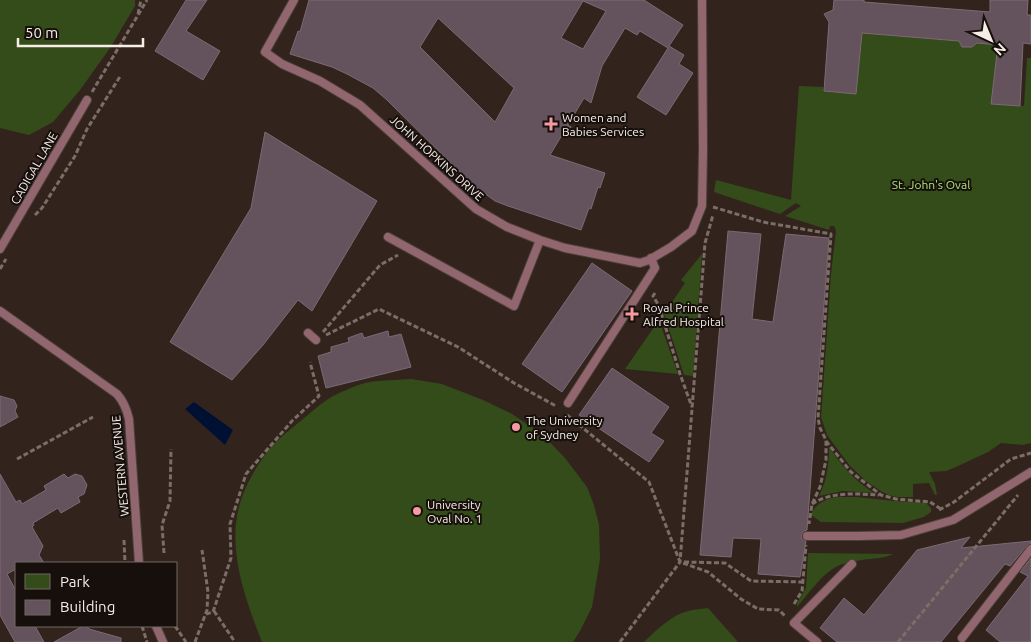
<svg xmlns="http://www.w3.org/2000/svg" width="1031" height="642" viewBox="0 0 1031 642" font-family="Ubuntu,sans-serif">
  <rect width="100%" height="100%" fill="#32241d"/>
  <path fill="#334c1a" d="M0,0H135V6L110,48L80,90L53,122L29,135L0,128Z
    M862,33L959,41L962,47H972L978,43L998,45L992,104L1024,106L1027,58H1031V443L1023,445L1001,443L988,452L956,467L946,471L929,472L935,484L937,495H935L929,483L913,484V497H896L889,495L882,492L866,481L850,466L827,435L821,417L831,274L836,231L834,226H830L829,230L785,216L801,206L796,203L780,214L714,192L716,180L791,200L799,86L823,87L824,91L856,94Z
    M702,254L693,376L684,375L664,314L685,283L681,280Z
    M659,320L678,374L625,369Z
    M411,379L442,384L483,400L512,414L543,435L565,458L587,487L594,505L599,525L600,559L592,607L580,631L573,642H262C247,604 230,558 237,517C240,495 252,473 265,455C273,443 286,433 297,424C309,414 321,403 333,396C341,392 357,385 365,383C377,380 398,380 411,379Z
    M829,447C841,465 855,481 874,493L843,491L819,496C827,481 829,464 829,447Z
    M837,497H856L895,501L926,503L931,508V512L924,517L903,523L821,522L811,515C815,504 826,498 837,497Z
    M808,553L893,554C884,559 872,558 862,560C854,561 843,563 836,567C821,575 808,594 797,607V603L806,588Z
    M708,608L738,642H644C658,629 672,614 692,610C697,609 703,609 708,608Z"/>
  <path fill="#001033" d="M194,402L233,430L225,445L185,409Z"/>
  <path fill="#64535c" stroke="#7c6a74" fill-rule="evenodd" d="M186,0H207L186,31L220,51L203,80L155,51Z
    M309,0H644L683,25L669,46L684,55L679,64L693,73L666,115L637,97L668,48L640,31L637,35L625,28L602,66L591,103L584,98L550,155L605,173L600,188L598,187L591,209L589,208L581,230L508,206L495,201L472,184L387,100L373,88L347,74L332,67L290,54L298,31L300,32ZM583,1L606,11L583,49L561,38ZM438,18L514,88L495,122L420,47Z
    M834,0H864V2L990,12V0H1028L1027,15H1031V44L1023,43L1020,106L991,104L998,45L977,43L972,47H962L959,41L862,33L856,94L824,91L829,22L824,14L833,10Z
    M265,132L377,201L312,311L298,300L263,345L232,380L170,342L251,208Z
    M728,231L761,234L752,319L773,322L786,234L829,238L807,530L804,531L801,536L802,539L806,541L800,577L758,574L761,539L733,538L731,557L700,555Z
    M592,263L632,291L562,392L522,364Z
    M388,331L389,337L401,334L411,367L326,388L318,356L331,352V347L349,342L348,338L362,333L364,338Z
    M612,368L669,407L651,433L664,441L649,462L579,415Z
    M0,396L14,400L17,406L15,411L18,417L0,427Z
    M0,474L16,502L20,500L22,504L46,490L44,486L64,474L68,478L75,474L82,476L87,485L84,494L78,497L80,502L61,513L58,508L33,523L34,525L32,527L43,546L39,555L44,563H16V569L7,574L16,591V626H35L44,642H15L0,615Z
    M970,537L961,548L1031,541V543L1027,546L1010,566L1005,564L941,642H837L820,628L844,598L864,615L917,550Z
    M1031,558V642H1000L986,630L1028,576L1020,572Z
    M83,626H87L89,629L121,638V642H54Z"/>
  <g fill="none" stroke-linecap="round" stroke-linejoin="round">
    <defs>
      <path id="service" d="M294,0L265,52L282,64L320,81L360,105L476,209L507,227L540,240L565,248L640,263L649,260L671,247L692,231L702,206L703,149L702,0
        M388,237L514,306L540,240
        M0,249L87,100
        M0,311L117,394C124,402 127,410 129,419L139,563
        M308,333L316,340
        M568,403L655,268L651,258
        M807,536H859L901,535L953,520L1031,472
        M156,626L163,642
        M962,638L1031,549
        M817,642L794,623L852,564"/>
    </defs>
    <use href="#service" stroke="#4d4039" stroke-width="10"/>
    <path stroke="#7a6e67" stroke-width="3" stroke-dasharray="5 2.5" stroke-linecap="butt" d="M138,14L141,0
      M92,92L147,0
      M567,126L571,128
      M713,207L763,222L831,234L818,418L820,428L826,440V460L820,487L812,504L809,524
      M35,215L42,208L75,156L87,129L121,75
      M0,269L6,259
      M655,293L653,296L659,306L680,374L692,407
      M323,332L380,265L398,255
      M326,335L379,309L458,347L514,383L556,406
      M567,415L649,482L680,562L708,572L741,599L758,609L779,610L785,616
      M826,441L851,472L881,495L896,499L930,502L941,509
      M17,459L93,417
      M812,504C831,491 858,494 879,495
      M939,510L954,502L1011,459L1031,453
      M124,540L125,563
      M164,553L162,525L170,501L171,449
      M684,562L725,563L751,581L804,582
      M794,604L802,591L806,545
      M214,611L235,642
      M206,614L213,612L231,558L230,524L246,474L292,421L319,396L310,362
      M142,626L147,642
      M175,626L186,642
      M195,642L207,610L208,592L202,550
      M620,642L680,562L705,243L713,215
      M898,642L1018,495"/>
    <use href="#service" stroke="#92666f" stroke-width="8"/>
  </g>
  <g fill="#f49aa0" stroke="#160f0c" stroke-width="2">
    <path d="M548.5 116.5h5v5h5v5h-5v5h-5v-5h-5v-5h5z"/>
    <path d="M629.5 306.5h5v5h5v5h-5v5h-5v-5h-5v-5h5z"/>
    <circle cx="516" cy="427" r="5"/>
    <circle cx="417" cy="511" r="5"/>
  </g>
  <g text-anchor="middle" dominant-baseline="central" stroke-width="4" stroke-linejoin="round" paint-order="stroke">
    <g font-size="12" fill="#f6ede7" stroke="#160f0c" text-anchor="start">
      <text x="562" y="117">Women and<tspan x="562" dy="14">Babies Services</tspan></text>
      <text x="643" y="307">Royal Prince<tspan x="643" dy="14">Alfred Hospital</tspan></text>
      <text x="526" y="420">The University<tspan x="526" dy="14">of Sydney</tspan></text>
      <text x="427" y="504">University<tspan x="427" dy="14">Oval No. 1</tspan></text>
    </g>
    <g font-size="12" fill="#f6ede7" stroke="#160f0c">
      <text transform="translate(437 158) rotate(42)">JOHN HOPKINS DRIVE</text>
      <text transform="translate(34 168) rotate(-60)">CADIGAL LANE</text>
      <text transform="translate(120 466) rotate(-95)">WESTERN AVENUE</text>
    </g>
    <g font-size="12" fill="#abe675" stroke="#160f0c">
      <text x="931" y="184">St. John's Oval</text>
    </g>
  </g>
  <rect x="15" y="562" width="162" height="65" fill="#160f0c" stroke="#706864"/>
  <rect x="25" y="574" width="25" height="15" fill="#334c1a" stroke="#706864"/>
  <text x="60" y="587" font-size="15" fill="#f6ede7">Park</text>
  <rect x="25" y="600" width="25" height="15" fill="#64535c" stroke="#706864"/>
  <text x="60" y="612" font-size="15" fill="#f6ede7">Building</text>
  <g transform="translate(991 40) rotate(136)" stroke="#160f0c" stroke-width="4" paint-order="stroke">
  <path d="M0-4L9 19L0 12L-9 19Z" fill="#f6ede7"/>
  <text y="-8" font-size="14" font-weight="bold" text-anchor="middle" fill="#f6ede7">N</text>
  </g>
  <path d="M18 38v8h125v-8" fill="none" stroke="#f6ede7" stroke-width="2.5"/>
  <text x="25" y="38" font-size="15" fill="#f6ede7" stroke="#160f0c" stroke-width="4" paint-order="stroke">50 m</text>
</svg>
